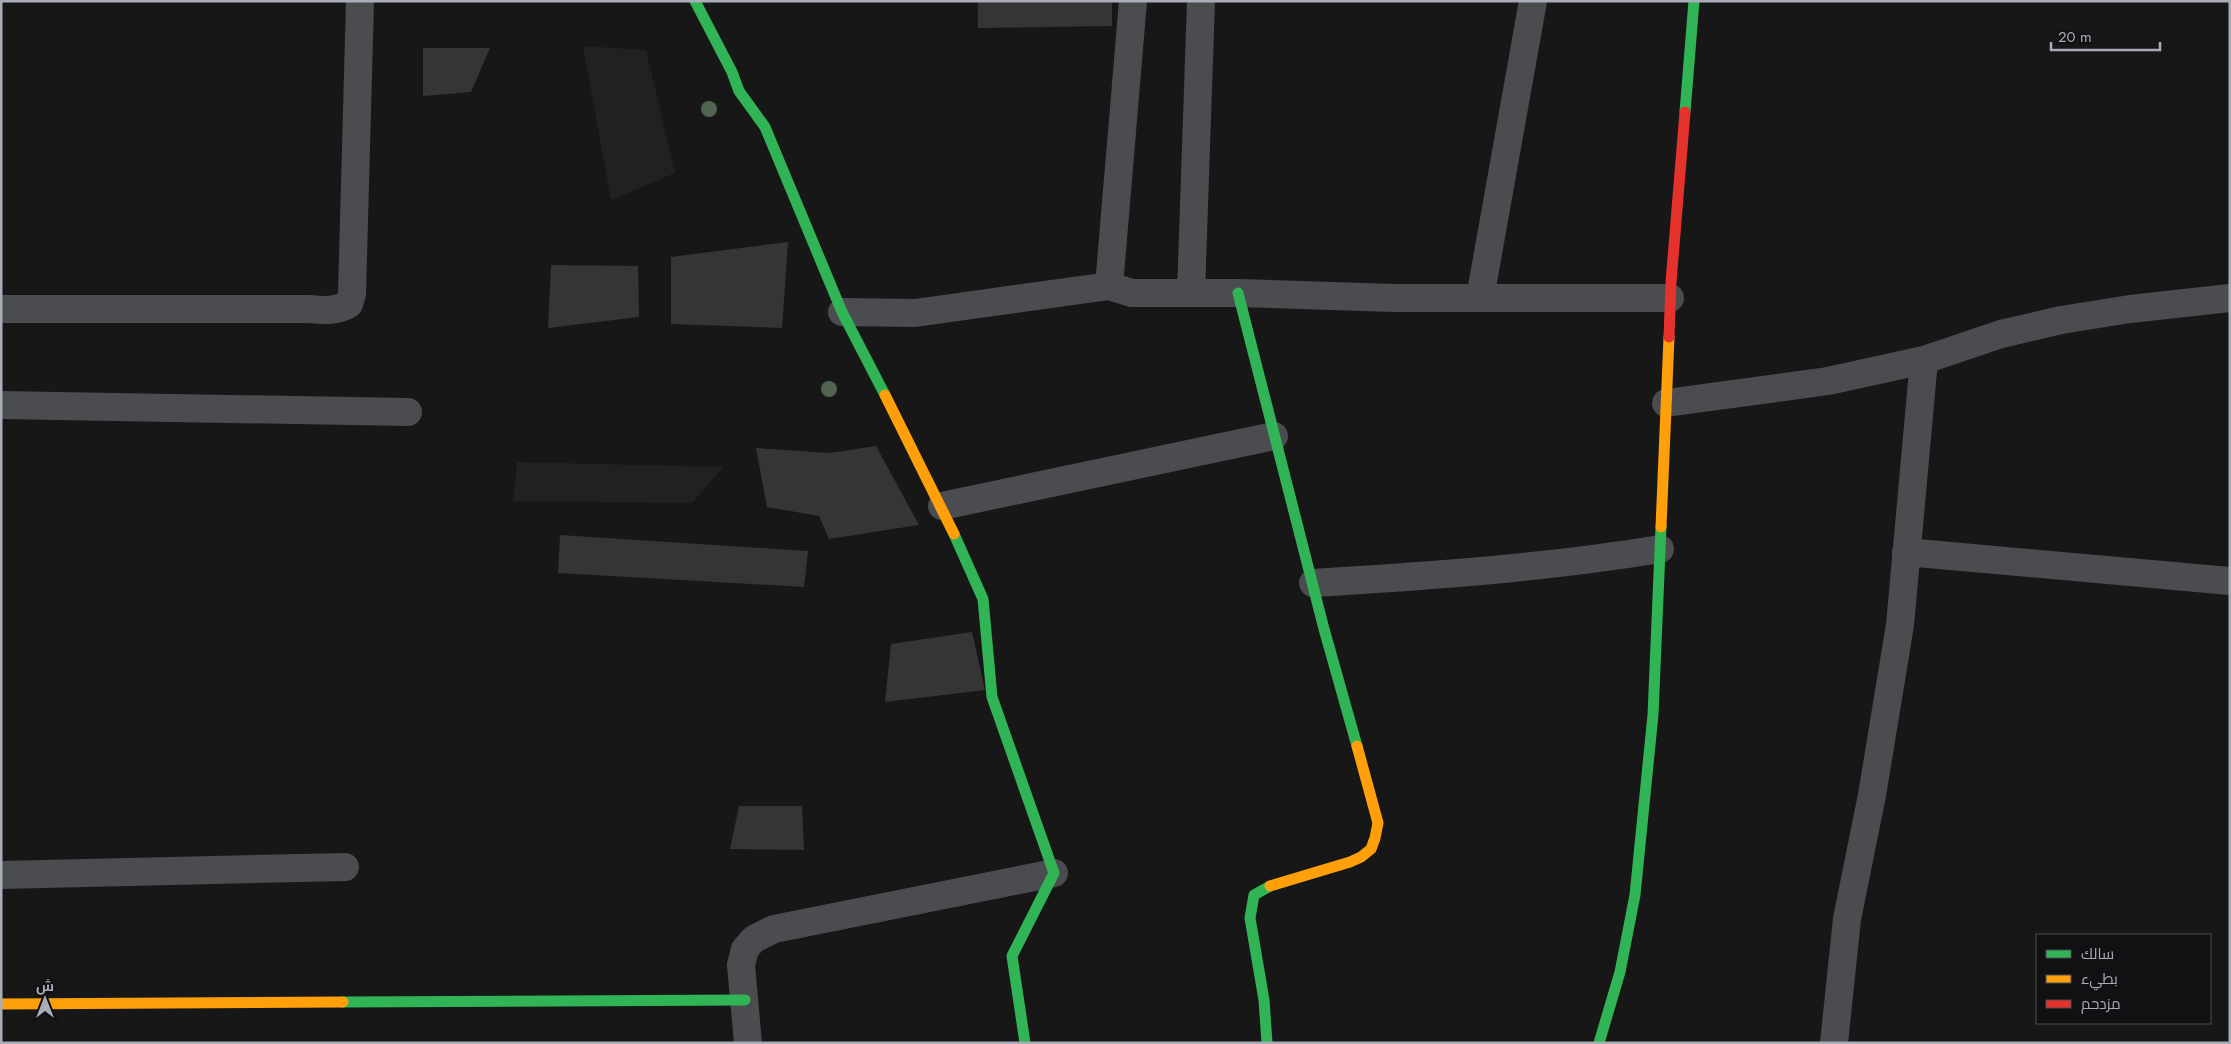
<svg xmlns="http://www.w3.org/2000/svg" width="2231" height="1044" viewBox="0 0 2231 1044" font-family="Jost,Cairo,sans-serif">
  <rect width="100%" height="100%" fill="#171717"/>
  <path fill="#212123" d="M583,46L646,50L675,173L611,200Z
    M517,462L723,467L692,503L513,501Z"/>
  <path fill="#353536" d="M978,1H1112V26L978,28Z
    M423,48H490L471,92L423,96Z
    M788,242L782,328L671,324V257Z
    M551,265L638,266L639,317L548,328Z
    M876,446L919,525L829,539L819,516L767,507L756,448L830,453Z
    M560,535L808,551L804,587L558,573Z
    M972,632L985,690L885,702L891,644Z
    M739,806H802L804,850L730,849Z"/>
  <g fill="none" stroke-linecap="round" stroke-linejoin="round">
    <path stroke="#4b4c50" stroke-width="28" d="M1109,286L1133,1
      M1191,293L1201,1
      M1480,298L1533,1
      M1,309H308C322,310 336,312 349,304L352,294L360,1
      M842,312L915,313L1109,286L1132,293H1238L1394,298H1670
      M1666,403L1828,381L1924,360L2001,334L2061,320L2130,309L2230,298
      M1,405L408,412
      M942,506L1274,436
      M1906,552L2230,581
      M1313,583C1429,576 1545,568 1660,549
      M1,875L345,867
      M748,1043L741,965L745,949L754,939L774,929L1054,873
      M1834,1043L1847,919L1872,795L1900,625L1924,360"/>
    <path stroke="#30b455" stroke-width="11" d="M695,1L732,72L739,91L765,127L842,312L885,395
      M1685,112L1694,1
      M1238,293L1324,629L1357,746
      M954,534L983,599L992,697L1054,873L1012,956L1025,1043
      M343,1002L745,1000
      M1267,1043L1264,1000L1250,918L1254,895L1270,886
      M1599,1043L1620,972L1635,895L1653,715L1661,527"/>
    <path stroke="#ff9f0a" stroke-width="11" d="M885,395L954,534
      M1661,527L1669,337
      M1270,886L1350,862L1361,857L1371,849L1375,838L1378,823L1357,746
      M1,1004L343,1002"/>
    <path stroke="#e5322d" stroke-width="11" d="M1669,337L1671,282L1685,112"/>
  </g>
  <g fill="#506451">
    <circle cx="709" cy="109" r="8"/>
    <circle cx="829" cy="389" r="8"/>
  </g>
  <rect width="2231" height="1044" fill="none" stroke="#a8adb8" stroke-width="5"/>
  <rect x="2036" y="934" width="175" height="90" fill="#111113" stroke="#4d4f55"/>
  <rect x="2046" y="950" width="25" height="8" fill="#30b455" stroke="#4d4f55"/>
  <text x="2081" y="959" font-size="15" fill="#a8adb8">سالك</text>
  <rect x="2046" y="975" width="25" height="8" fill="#ff9f0a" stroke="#4d4f55"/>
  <text x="2081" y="984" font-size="15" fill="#a8adb8">بطيء</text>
  <rect x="2046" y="1000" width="25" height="8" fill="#e5322d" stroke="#4d4f55"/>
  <text x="2081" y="1009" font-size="15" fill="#a8adb8">مزدحم</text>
  <g transform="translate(45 999)" stroke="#111113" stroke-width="4" paint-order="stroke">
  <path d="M0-4L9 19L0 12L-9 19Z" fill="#a8adb8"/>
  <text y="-8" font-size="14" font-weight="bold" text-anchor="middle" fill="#a8adb8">ش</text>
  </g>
  <path d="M2051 42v8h109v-8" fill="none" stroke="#a8adb8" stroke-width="2.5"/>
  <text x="2058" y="42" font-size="15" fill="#a8adb8" stroke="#111113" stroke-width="4" paint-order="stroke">20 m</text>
</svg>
